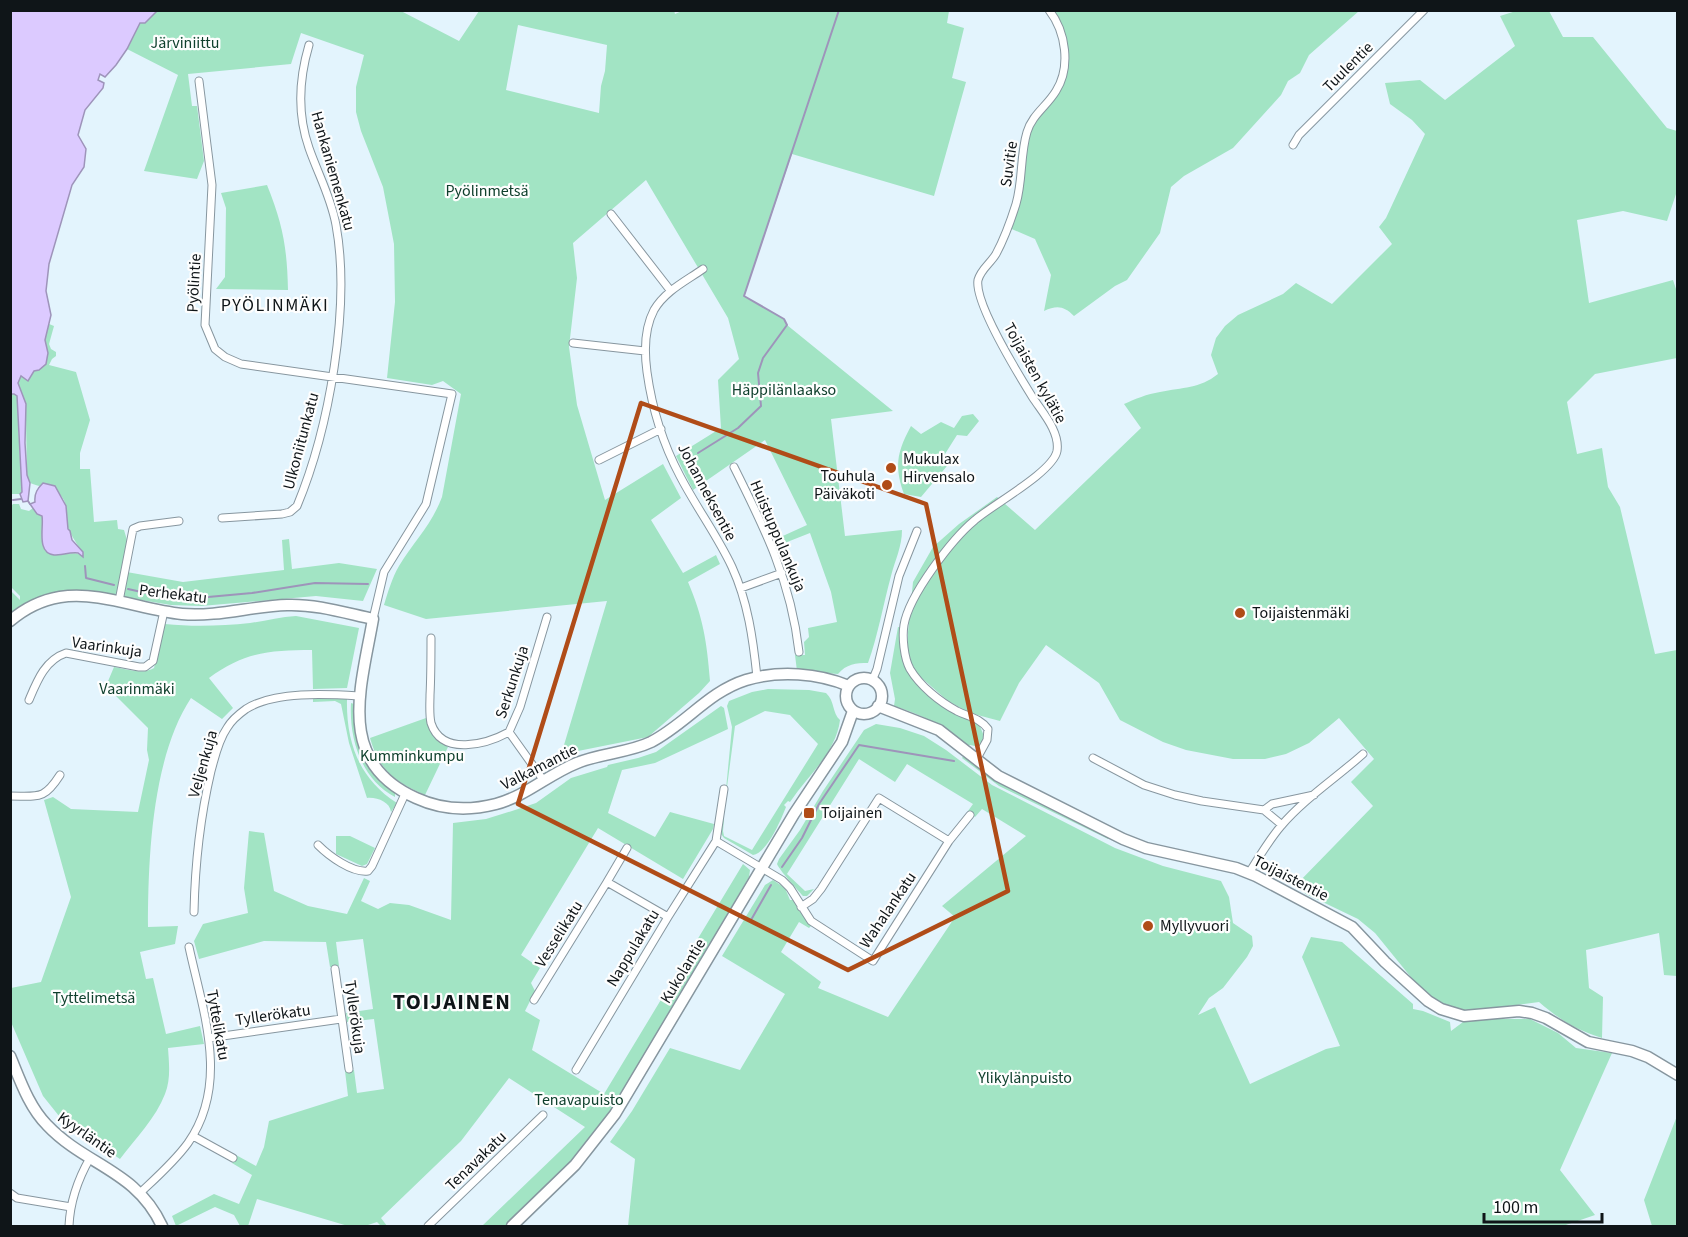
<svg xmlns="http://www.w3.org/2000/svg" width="1688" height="1237" viewBox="0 0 1688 1237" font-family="'Source Sans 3',sans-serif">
  <rect width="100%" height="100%" fill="#e3f4fd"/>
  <path fill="#a2e4c4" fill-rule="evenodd" d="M674,10L675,14L684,10L949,11L947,23L964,28L952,78L966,82L934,196L792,154L744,296L784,319L787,325L893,411L831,419L845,536L902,530C902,547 895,560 891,576C883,605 878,635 868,663C856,663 846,664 838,674L797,671L795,655H805L804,642L809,637L808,628L837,622L831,592L810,533L777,546L774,540L807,525L765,440L693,490L676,456L721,428L718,380L739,359L728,318L646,180L573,243L577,278L569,347L577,405L605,500L663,464L681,498L651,520L683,573L716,555L720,564L688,582C703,617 707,642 710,681L699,693L648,737L568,753L564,745L607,601L426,619L384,605C388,592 392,578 399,566C414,541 431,526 442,497L461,394L443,381L432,385L387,378L395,302L394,244L383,187L361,131L356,112V87L364,55L301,33L291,64L188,74L192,106H197L204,161L197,179L144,171L178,75L127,49L116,65L105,77L128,11H401L459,41L479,11ZM518,25L607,45L605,71L601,86L599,113L506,90Z
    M1049,11H1359L1309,55L1300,73L1288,81L1281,95L1233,148L1184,176L1171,187L1160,233L1127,280L1115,286L1074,316C1064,306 1057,305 1044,311L1051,275L1035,239L1007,227L1016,204L1027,131L1051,97L1063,71L1064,46Z
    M1516,11H1549L1563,37H1593L1667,128L1677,131V191L1667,221L1623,211L1577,220L1589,303L1673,280L1678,295L1677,358L1595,374L1567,402L1577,454L1602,448L1608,487L1620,507L1655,654L1677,650V976L1664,975L1659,933L1586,950L1589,988L1603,997L1602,1038C1576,1030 1559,1019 1539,1002L1485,1009L1460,1010L1440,1002L1423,992L1375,933L1358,919L1306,894L1295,886L1373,806L1351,782L1374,759L1339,718L1309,743L1286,754L1265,759H1233L1186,750L1163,742L1120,720L1099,683L1046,645L1019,683L1000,721L970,713L948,701L917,674L908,657V632L913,582L933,547L959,524L997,497L1035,530L1141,428L1124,404C1135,399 1147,394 1160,392C1183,387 1199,389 1218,374L1211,355L1216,338L1225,326L1238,315L1283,294L1296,283L1332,304L1392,244L1379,227L1386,218L1425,134L1412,120L1390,104L1385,83L1420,80L1445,100L1515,46L1500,16Z
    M267,185C283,225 287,247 288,290L216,289L225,277L226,208L221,193Z
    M49,324L54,326L49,344L51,349L56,352V356L52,359L49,365L76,372L90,420L80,453V469H90L94,522L117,520L118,529L124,530L127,540L121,571L183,582L284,570L282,540L289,539L292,569L339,563L377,569L363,601L316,596L201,606L171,605L87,591L60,592L46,595L11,613V591L20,600V596L11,587L10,507L13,504H19L21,509L29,511L33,508L42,516C44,525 40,537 43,546C50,562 70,548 83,556V554C78,545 73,539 69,530C64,519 70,504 60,495C52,487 39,487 30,483L27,475L26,420L18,424L22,492L20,494H12L11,485V356Z
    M973,414L979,421L967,436L957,435L945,454L952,460L921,497L904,494C894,466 897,452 911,426L921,434L941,422L954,428L962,416Z
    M296,616L359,628L347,688L313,689L312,650C271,650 244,652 209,678L233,708L222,719L191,698C152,757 148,858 148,927L178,926L175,944L140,952L146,979L153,978L166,1034L200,1026L204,1044L168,1048C169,1063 171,1079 165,1094C156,1118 135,1139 120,1159L63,1121L43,1096L11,1022V988L41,982L71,897L44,800L53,797L71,809L138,812L149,760L147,750L148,728L106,686L114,667C127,669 143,675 154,668L165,624C193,627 222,626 250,623C265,621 280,617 296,616Z
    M898,627L903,628L902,647L920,686L979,724L984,736L981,746L978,744L975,746L970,745L966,746C944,726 923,715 894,706L895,699L890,673Z
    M768,689L809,690L826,693C835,701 832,713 840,720C836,753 808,775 790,802L788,801L784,805L786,807C781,820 767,853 753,855L724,838L721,834L723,819H724L723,831L724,836L752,850L818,744L790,715L765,711L735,726L724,810L732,727L727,706L729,701L752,692Z
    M313,699H347C346,742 359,779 397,803L391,812C390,802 377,797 367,798L349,743L341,704L335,701L313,702Z
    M351,703L354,704C357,745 362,766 395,793V797C361,779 349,739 351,703Z
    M721,706L724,708L728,729L655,763L622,770L608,813L655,837L670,812L714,824L713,829L683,879L598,828L521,955L540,968L531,983L535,991L525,1011L540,1020L532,1050L604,1094L743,864L750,870L749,877L609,1115C578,1156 543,1191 507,1226H482L585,1127L509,1078L461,1141L381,1218L387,1226H381L377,1222L365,1226H348L257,1199L248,1226H240L234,1215L215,1207L176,1226L172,1216L214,1194L239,1204L252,1175L232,1163L236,1155L256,1166L264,1147L269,1121L348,1096L345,1071L354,1070L357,1093L384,1089L374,1019L347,1022L346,1013L373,1009L363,939L336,942L339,966L330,967L326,942L264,941L199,959L194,941L203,924L248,913L244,888L249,831L264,833L274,891L308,906L347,914L364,878L370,881L361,901L378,909L390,903L409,905L451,920L453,823L486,819L512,811L536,803L571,778L607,767L608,765L638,758L656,752Z
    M426,718L433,735L448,747L425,795C396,782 379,771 370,738Z
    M876,724L900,728L924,736L946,750L992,785L1115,848L1163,866L1221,881L1229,897L1233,923L1252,936L1253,946L1247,957L1223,988L1209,998L1198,1015L1215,1007L1250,1084L1326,1049L1340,1046L1302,957L1311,937L1342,942L1413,1004V1009L1423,1011L1450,1022L1451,1031L1463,1022L1493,1019H1530L1558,1033L1576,1048L1612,1053L1560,1170L1595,1215L1563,1226H628L635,1159L610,1142L632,1111L670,1048L740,1070L785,994L722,956L765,885L773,880L785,888L790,900H793L811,926L809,928L799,922L781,952L821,982L818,988L888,1017L955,917L942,906L1026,836L982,809L975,817L968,811L973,804L907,764L895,782L859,759L787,874L805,891L814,889L807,896H803C796,888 780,871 777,864L779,859L800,830L823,791L864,730Z
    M964,755L1109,837L1108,839L999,786L962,758Z
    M336,836H350L375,848L367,864L362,866L336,854Z
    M1677,1116V1226H1652L1644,1200Z"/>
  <path fill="#dccaff" stroke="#9e94ba" stroke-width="1.5" d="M10,11H157L145,23H140L127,49L116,65L105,77L100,74L98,80L104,83L103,88L85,110L78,135L86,149L84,167L72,185L49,264L46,291L51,315L45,340L48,353L46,364L39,370L34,371L28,381L21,376L18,383L26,404L25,443L27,475L30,483L28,501L23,502L20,494L22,492L17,396L14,394H10Z
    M43,483L55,486L66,506L68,529L70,531L72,540L83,552V557L78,553C70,552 62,555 54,555C36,553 44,527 42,516L37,514L30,504L35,502C34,493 38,488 43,483Z"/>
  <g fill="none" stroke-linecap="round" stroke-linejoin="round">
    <path stroke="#9e94ba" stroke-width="2" d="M698,453L738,428L761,406L758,373L763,358L787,325L784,319L744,296L839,10
      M13,500L21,499
      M28,501L30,504
      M85,566L86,578L114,585
      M128,589L155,595L197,598L252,593L315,583L368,584
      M782,867L802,838L819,804L859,745L954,761
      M751,920L771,885"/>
    <defs>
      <path id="street" d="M199,81L212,185L205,325L215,349L225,357L241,364L452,394L426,504L384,572L373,619
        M1293,145L1299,135L1424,10
        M611,214L670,290
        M703,269C686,281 665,291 654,310C644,329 644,350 647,372C652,408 663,444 680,476C696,507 717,535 732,567C748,602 753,639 757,677
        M573,343L645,351
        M599,460L661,429
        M734,467C765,529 791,581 799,652
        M222,518L282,514L290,512L297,506C329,429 351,307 336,225C331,197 318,174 309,148C297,114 299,79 309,45
        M741,588L782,573
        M119,601L133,529L140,526L179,521
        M431,638C431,657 431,676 430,695C430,703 429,714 431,723C442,757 487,744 509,732
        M872,681L877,669L899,576L917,531
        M29,700C37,681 45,660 66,653L139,667H145L153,661L164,611
        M1093,758L1144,785L1175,795L1202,801L1264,810L1282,825
        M976,760L987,740L988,729C980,718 969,717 957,711C940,702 920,686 910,669C904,658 902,637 904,625C909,595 952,539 975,520C992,505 1053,472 1057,451C1060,432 1043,413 1033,398C1020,377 974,303 978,280C981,269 990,264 996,254C1004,239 1011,220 1016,204C1023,180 1020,155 1027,132C1032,115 1047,106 1056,91C1071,67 1066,32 1049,10
        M544,781L509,732L520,707L547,617
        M10,796C39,796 44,800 60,775
        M1264,810L1272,804L1314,795
        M716,841L724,789
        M318,845C329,856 352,873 368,871L372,866L405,794
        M1249,873C1259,857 1269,840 1281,826C1304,799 1336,778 1363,754
        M607,882L627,848
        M801,907L813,899L821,889L879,798L949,841
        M194,912C195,865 200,818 211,771C215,757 218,741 227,728C231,721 239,714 246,709C274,691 327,694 359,696
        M335,969L349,1069
        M534,1000L607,882L668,917
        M209,1038L341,1019
        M576,1070L668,917L716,841L782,880L790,888L811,921L873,961L949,841L970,815
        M193,1136L233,1158
        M141,1192C157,1177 175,1161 188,1143C230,1083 203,1012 189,947
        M10,1193L17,1198L71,1207
        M69,1226C70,1202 78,1179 90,1158
        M428,1226L543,1115"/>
      <path id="secondary" d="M10,621C24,609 42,600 60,597C101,591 142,610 182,614C218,617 252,606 287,605C317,604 345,613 373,619C361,688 335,762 416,798C442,810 469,811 496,804C526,796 549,774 577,763C601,753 628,753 651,742C686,724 708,692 746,680C779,670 818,673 849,686
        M846 696a18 18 0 1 1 36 0a18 18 0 1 1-36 0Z
        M878,706L939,730L998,776L1123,839L1146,848L1236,868L1256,876L1352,927L1385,962L1428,1001L1441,1009L1464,1016L1519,1011L1532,1013L1546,1018L1588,1042L1632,1051L1648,1057L1678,1075
        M10,1056C20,1080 29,1107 47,1125C86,1166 136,1170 162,1226
        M512,1226L575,1165L615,1114L794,814L842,742L853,711"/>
    </defs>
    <use href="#street" stroke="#87969f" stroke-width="9"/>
    <use href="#secondary" stroke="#87969f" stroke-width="13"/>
    <use href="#street" stroke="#fff" stroke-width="7"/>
    <use href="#secondary" stroke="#fff" stroke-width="10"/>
  </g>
  <path fill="none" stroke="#b04c18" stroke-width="4.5" stroke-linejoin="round" d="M641,403L926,504L1008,891L848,970L518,804Z"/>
  <g fill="#b04c18" stroke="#fefefe" stroke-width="2">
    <circle cx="891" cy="468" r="6"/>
    <circle cx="887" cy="485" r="6"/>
    <circle cx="1240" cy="613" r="6"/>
    <rect x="803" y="807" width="12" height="12" rx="3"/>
    <circle cx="1148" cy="926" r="6"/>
  </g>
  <g text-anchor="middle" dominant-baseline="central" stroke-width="4.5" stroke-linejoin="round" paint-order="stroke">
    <g font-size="16" fill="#0f402d" stroke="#fefefe">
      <text x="185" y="43">Järviniittu</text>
      <text x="487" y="191">Pyölinmetsä</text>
      <text x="784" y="390">Häppilänlaakso</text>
      <text x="137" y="689">Vaarinmäki</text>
      <text x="412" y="756">Kumminkumpu</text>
      <text x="94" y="998">Tyttelimetsä</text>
      <text x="1025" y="1078">Ylikylänpuisto</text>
      <text x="579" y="1100">Tenavapuisto</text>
    </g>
    <g font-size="16" fill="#0f1518" stroke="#fefefe">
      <text transform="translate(1348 67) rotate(-45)">Tuulentie</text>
      <text transform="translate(1009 164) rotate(-82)">Suvitie</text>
      <text transform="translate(333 171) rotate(74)">Hankaniemenkatu</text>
      <text transform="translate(194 283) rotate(-87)">Pyölintie</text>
      <text transform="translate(1035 373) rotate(61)">Toijaisten kylätie</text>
      <text transform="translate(301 441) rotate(-75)">Ulkoniitunkatu</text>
      <text transform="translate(707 492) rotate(62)">Johanneksentie</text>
      <text transform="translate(778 536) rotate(67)">Huistuppulankuja</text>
      <text transform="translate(173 594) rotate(7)">Perhekatu</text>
      <text transform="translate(107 647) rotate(8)">Vaarinkuja</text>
      <text transform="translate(512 682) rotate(-72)">Serkunkuja</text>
      <text transform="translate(203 764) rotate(-74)">Veljenkuja</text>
      <text transform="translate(539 767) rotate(-27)">Valkamantie</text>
      <text transform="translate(1291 878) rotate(27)">Toijaistentie</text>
      <text transform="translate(888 910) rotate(-56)">Wahalankatu</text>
      <text transform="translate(559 934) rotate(-58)">Vesselikatu</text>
      <text transform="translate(633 948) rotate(-59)">Nappulakatu</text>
      <text transform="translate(683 971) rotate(-59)">Kukolantie</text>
      <text transform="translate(273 1015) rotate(-8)">Tyllerökatu</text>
      <text transform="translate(355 1017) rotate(82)">Tyllerökuja</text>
      <text transform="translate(218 1025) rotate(80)">Tyttelikatu</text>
      <text transform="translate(87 1135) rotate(35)">Kyyrläntie</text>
      <text transform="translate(476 1161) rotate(-44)">Tenavakatu</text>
    </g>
    <g font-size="16" fill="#0f1518" stroke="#fefefe" text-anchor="start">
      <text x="903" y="459">Mukulax<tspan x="903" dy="18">Hirvensalo</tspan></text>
      <text x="875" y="476" text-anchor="end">Touhula<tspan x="875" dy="18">Päiväkoti</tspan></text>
      <text x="1252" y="613">Toijaistenmäki</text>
      <text x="821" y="813">Toijainen</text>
      <text x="1160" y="926">Myllyvuori</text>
    </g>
    <g font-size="18" letter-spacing="1.5" fill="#0f1518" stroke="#fefefe">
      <text x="275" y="305">PYÖLINMÄKI</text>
    </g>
    <g font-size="22" font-weight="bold" letter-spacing="1.5" fill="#0f1518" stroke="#fefefe">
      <text x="452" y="1002">TOIJAINEN</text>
    </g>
  </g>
  <rect width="1688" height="1237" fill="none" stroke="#0f1518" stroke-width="24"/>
  <path d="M1484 1213v9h118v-9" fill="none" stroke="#0f1518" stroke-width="3"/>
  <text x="1493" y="1213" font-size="18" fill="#0f1518" stroke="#fefefe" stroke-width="4.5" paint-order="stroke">100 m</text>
</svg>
